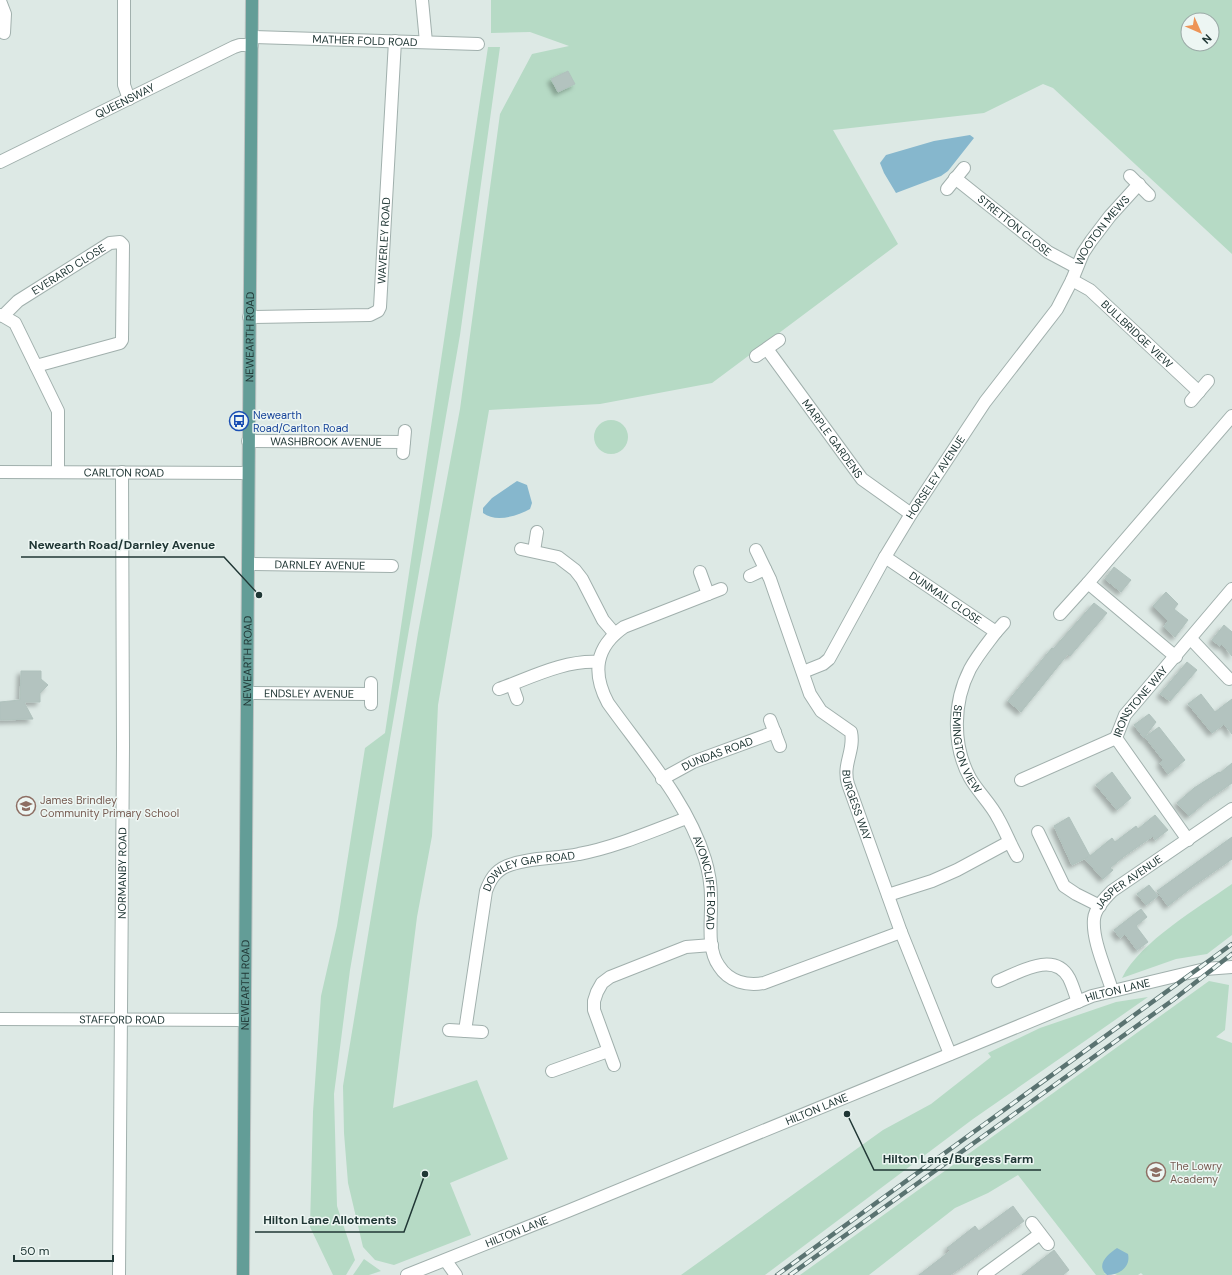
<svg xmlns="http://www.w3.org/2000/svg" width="1232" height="1275" viewBox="0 0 1232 1275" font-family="'DM Sans',sans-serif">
  <defs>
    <filter id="shadow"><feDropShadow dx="-3.5" dy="3.5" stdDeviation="2" flood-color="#0004"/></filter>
  </defs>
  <rect width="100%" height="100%" fill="#dde9e5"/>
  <path fill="#b6dac5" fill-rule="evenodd" d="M491,0H1232V254L1053,88L1043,84L984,113L833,130L898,244L712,383L600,404L489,410L438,705L432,836L417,917L393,1108L477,1080L508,1159L450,1183L471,1235L394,1265L375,1260L363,1247L348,1183L344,1133L343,1086L418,633L460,409L500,114L532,54L569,46L530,32L491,33ZM1188,20H1212V44H1188Z
    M488,47H500L460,335L350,970L334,1094L337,1206L355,1260L346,1275H333L310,1227L313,1112L321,996L337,926L365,748L385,733Z
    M594 437a17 17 0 1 1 34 0a17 17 0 1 1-34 0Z
    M1232,884V935L1207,954L1176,959L1122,978C1141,941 1198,908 1232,884Z
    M1209,981L1229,985L1225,1030L1216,1037L1232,1043V1275H1143L1141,1273L1138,1275H1115L1117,1274L1104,1273L1107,1275H1096L1018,1175L988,1193L955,1208L869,1275H800Z
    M1148,997L973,1119L765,1275H681L883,1130L931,1104L991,1057L988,1053L1040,1028L1116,1002Z
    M364,1259L381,1271L369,1275H353Z"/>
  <path fill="#86b7cd" d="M970,135L974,138L948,171L941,176L896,193L884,173L880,163L886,155L934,141Z
    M517,481L527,485L532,503L530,509C517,516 496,523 483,513V508L492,498Z
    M1117,1248L1128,1254C1131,1267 1119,1275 1107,1275C1095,1265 1108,1254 1117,1248Z"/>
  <path fill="#b3c3bf" stroke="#b0c2bd" filter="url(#shadow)" d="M568,71L575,84L558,92L551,79Z
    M1114,567L1131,580L1121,592L1105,579Z
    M1166,592L1178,604L1174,609L1188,620L1175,637L1164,627L1168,621L1153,606Z
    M1094,603L1107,613L1070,656L1068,654L1021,712L1008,701L1052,648L1053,649Z
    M1224,625L1232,632V656L1222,644L1220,646L1212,640Z
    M1187,662L1197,670L1170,701L1160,694Z
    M21,671H41V679L48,685L40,693V702H24L33,719L0,720V702L20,700Z
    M1201,694L1215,712L1232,699V734L1224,724L1212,733L1188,704Z
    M1149,714L1156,722L1144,738L1134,725Z
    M1159,727L1185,760L1168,774L1160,763L1163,760L1145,737Z
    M1232,763V783L1209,799L1189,816L1177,803L1194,788L1219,772L1220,773Z
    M1112,772L1131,798L1117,810L1096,785Z
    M1155,815L1168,830L1155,840L1153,836L1123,857L1110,868L1113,870L1103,879L1085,859L1088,857L1072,865L1054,826L1069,817L1090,856L1112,838L1115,842L1136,826L1138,829Z
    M1232,837V859L1192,887L1168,906L1157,891Z
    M1149,885L1158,896L1146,905L1137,894Z
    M1141,909L1147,917L1136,926L1148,942L1137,950L1125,934L1120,938L1114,930Z
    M1013,1206L1024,1221L966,1264L950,1275H919L950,1251L947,1248L975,1226L979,1231Z
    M1054,1250L1069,1270L1063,1275H1022Z"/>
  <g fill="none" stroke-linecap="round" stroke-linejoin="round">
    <defs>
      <g id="minor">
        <path d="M124,0V85L129,99"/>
        <path d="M422,0L426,42"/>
        <path d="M0,1L5,14L4,33"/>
        <path id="s1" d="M252,37L478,44"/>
        <path id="s2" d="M0,162L234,47L240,45H252"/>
        <path d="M1130,176L1149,195"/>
        <path id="s3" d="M955,178L1048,252L1076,267"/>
        <path d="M947,189L964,168"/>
        <path id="s4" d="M1072,280L1090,290L1199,392"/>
        <path id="s5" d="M0,315L3,316L18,301L110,243L120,242L123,245L122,340L120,343L36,366"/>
        <path d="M3,316L15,323L58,411V472"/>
        <path id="s6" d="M249,317L370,315L378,311L380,307L395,41"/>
        <path id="s7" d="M767,349L862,479L911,514"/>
        <path d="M756,356L779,340"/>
        <path d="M1191,401L1208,381"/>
        <path id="s8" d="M248,441L404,442"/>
        <path d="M403,453L405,431"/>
        <path id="s9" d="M0,472L248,473"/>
        <path d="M521,549L558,557L575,570L582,579L603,620L615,634"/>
        <path id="s10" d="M756,550L770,579L810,694L821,711L851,732C855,751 842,764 848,784L901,932L950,1054"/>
        <path d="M534,551L537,532"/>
        <path id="s11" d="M885,557L996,632L1004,623"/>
        <path id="s12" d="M248,564L392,566"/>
        <path d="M700,572L708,594"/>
        <path d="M750,576L765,569"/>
        <path d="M1088,583L1232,416"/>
        <path id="s13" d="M721,589L624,627C595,647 592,673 608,703C643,752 687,801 705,859C709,872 711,885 711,898C712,919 706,948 719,966C729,982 747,986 764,983L901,932"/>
        <path d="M1060,614L1088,583L1176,657"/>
        <path id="s14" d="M996,632C987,644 977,656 970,669C953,702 952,745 970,778C978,792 991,804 998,818C1005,830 1010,844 1017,856"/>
        <path d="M1191,639L1229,679"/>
        <path id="s15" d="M803,672L823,664L829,659L885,557L911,514L985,402L1057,309L1072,280L1083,253L1091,241L1110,216L1139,184"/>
        <path d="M371,683V704"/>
        <path d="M512,685L517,699"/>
        <path d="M499,689C530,678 564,660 598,662"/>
        <path id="s16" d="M247,693L371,694"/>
        <path d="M770,720L780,746"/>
        <path id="s17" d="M662,779L693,762L775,732"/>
        <path d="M1021,780L1116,738"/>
        <path d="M1038,832L1064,886L1076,894L1100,906"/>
        <path id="s18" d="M1188,840L1116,738L1125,715L1232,589"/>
        <path d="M888,895L932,881L957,870L1009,842"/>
        <path d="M998,981C1018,973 1054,950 1069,978C1073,986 1075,994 1078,1002"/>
        <path id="s19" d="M1112,990C1106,970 1092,940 1094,919C1095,908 1105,898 1112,891L1232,809"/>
        <path id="s20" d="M0,1019L244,1020"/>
        <path d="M449,1030L482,1032"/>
        <path id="s21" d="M465,1031L486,891C490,880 495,871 507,866C529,857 556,859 579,854C616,847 652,831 687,818"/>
        <path d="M614,1065L594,1010V1001L597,992L602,983L610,977L686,947L712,945"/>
        <path d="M552,1071L608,1051"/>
        <path d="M1032,1223L1048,1244"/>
        <path d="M446,1261L456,1275"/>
        <path id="s22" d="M119,1275L123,746L122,472"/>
        <path id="s23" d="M407,1275L568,1211L1092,996L1205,969L1232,967"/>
        <path d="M984,1275L1040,1234"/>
      </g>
      <g id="major">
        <path id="s24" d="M243,1275L252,0"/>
      </g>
    </defs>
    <use href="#minor" stroke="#a1b0ad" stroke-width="14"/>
    <use href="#major" stroke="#bcc3c2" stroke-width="14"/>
    <use href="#minor" stroke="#fff" stroke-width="12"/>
    <use href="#major" stroke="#639d97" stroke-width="12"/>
    <defs>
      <path id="rail" d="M777,1275L1232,944
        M790,1275L1173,1000L1232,954"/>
    </defs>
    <use href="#rail" stroke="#5a7371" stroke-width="4.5"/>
    <use href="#rail" stroke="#edf6f3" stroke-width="3" stroke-dasharray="9" stroke-linecap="butt"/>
  </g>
  <defs>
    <symbol id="bus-ring" viewBox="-11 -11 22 22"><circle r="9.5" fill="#edf6f3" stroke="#1a4fb4" stroke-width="1.5"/><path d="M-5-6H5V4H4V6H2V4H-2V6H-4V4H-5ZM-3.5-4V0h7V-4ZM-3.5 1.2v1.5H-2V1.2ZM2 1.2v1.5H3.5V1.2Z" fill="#1a4fb4"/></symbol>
    <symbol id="school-ring" viewBox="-11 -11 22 22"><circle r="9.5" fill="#edf6f3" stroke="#8d6e63" stroke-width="1.5"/><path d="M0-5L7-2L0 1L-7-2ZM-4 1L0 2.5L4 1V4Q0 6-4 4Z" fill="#8d6e63"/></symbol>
  </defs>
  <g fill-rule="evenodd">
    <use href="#bus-ring" x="228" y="410" width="22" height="22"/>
    <use href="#school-ring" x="15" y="795" width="22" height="22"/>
    <use href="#school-ring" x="1145" y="1161" width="22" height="22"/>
  </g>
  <g text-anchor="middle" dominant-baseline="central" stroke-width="3" stroke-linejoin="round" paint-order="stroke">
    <g font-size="11" fill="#203735" stroke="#edf6f3">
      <text stroke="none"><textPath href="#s1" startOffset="113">MATHER FOLD ROAD</textPath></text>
      <text stroke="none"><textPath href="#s2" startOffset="139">QUEENSWAY</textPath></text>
      <text stroke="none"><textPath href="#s3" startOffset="76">STRETTON CLOSE</textPath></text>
      <text stroke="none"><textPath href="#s15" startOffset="539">WOOTON MEWS</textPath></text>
      <text stroke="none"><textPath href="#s6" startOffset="201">WAVERLEY ROAD</textPath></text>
      <text stroke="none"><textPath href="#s5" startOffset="84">EVERARD CLOSE</textPath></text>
      <text stroke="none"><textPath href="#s4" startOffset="85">BULLBRIDGE VIEW</textPath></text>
      <text stroke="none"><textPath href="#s24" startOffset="938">NEWEARTH ROAD</textPath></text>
      <text stroke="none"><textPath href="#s7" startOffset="111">MARPLE GARDENS</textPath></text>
      <text stroke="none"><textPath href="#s8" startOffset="78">WASHBROOK AVENUE</textPath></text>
      <text stroke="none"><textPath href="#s9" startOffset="124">CARLTON ROAD</textPath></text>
      <text stroke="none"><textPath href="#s15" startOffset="240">HORSELEY AVENUE</textPath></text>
      <text stroke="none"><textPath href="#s12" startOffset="72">DARNLEY AVENUE</textPath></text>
      <text stroke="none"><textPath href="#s11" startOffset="73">DUNMAIL CLOSE</textPath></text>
      <text stroke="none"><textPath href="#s24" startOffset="614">NEWEARTH ROAD</textPath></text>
      <text stroke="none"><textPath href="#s16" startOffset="62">ENDSLEY AVENUE</textPath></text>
      <text stroke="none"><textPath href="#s18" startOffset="169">IRONSTONE WAY</textPath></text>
      <text stroke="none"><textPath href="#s14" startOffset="129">SEMINGTON VIEW</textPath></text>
      <text stroke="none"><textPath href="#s17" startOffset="61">DUNDAS ROAD</textPath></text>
      <text stroke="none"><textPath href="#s10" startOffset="286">BURGESS WAY</textPath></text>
      <text stroke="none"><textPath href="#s22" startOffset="402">NORMANBY ROAD</textPath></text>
      <text stroke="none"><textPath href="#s21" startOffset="193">DOWLEY GAP ROAD</textPath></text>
      <text stroke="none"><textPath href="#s13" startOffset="399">AVONCLIFFE ROAD</textPath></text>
      <text stroke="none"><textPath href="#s19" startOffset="126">JASPER AVENUE</textPath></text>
      <text stroke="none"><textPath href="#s24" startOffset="290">NEWEARTH ROAD</textPath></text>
      <text stroke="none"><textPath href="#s23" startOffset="766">HILTON LANE</textPath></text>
      <text stroke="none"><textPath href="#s20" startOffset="122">STAFFORD ROAD</textPath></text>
      <text stroke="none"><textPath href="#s23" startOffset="442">HILTON LANE</textPath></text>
      <text stroke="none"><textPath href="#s23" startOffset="118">HILTON LANE</textPath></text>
    </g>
    <g font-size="11" fill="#164399" stroke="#edf6f3" text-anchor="start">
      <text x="253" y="415">Newearth<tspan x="253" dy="13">Road/Carlton Road</tspan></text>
    </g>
    <g font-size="11" fill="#785e54" stroke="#edf6f3" text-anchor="start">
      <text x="40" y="800">James Brindley<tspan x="40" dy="13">Community Primary School</tspan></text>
      <text x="1170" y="1166">The Lowry<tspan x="1170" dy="13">Academy</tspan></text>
    </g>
  </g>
  <path fill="none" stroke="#203735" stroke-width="1.5" d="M259 595L224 557H21M847 1114L874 1170H1041M425 1174L404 1232H255"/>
  <g fill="#203735" stroke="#edf6f3" stroke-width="1.5">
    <circle cx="259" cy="595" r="4"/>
    <circle cx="847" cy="1114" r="4"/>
    <circle cx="425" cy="1174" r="4"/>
  </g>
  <g font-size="12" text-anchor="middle" font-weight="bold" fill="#203735" stroke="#edf6f3" stroke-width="3" stroke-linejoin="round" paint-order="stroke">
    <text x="122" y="549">Newearth Road/Darnley Avenue</text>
    <text x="958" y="1163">Hilton Lane/Burgess Farm</text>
    <text x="330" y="1224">Hilton Lane Allotments</text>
  </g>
  <g transform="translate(1200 32) rotate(135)"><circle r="19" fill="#edf6f3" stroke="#9baaa7"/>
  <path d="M0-3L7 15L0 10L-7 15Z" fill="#ed9457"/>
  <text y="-6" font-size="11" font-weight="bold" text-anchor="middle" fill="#203735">N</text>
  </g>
  <path d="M14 1255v6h99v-6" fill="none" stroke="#203735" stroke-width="2"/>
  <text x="20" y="1255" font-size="12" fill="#203735" stroke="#edf6f3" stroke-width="3" paint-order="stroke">50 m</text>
</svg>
